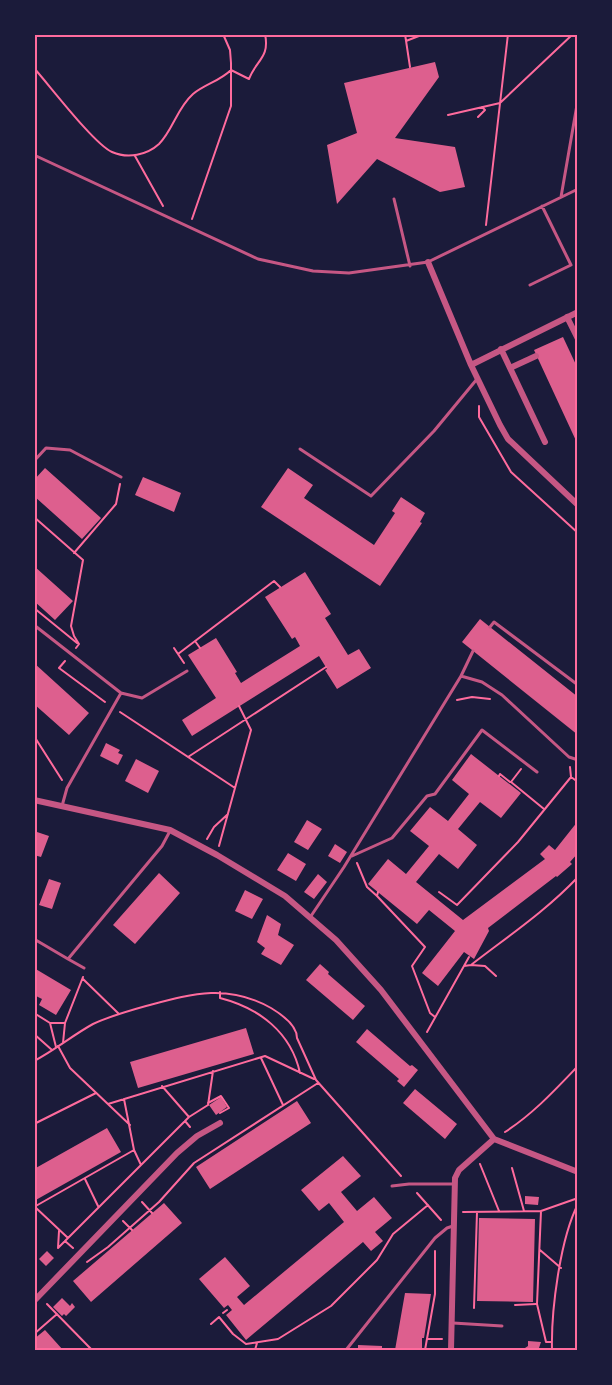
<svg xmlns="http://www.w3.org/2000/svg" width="612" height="1385" viewBox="0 0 612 1385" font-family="'Noto Serif',serif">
  <rect width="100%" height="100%" fill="#1b1b3a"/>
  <path fill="#dd5f8e" d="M435,62L439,77L395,138L455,147L465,187L440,192L377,159L337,204L327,145L357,133L344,83Z
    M563,337L578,369V445L534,350Z
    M45,468L101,518L82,539L34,496V480Z
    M288,468L313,485L304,498L374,545L395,513L392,511L401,497L425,513L420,522L422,523L380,586L261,507Z
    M143,477L181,493L174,512L135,495Z
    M34,566L73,601L55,620L34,601Z
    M305,572L331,614L325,618L348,655L359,649L371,668L337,689L325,670L327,669L319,656L192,736L182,720L216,698L188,655L216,638L237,672L235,673L241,683L300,646L295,637L292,639L265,597Z
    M480,619L578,697V735L462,642Z
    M34,663L89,713L69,735L34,704Z
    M106,743L120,750L118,753L123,755L118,765L100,756Z
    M471,754L521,793L501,818L480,802L458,829L477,845L458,869L439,854L416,882L463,920L545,859L540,854L549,845L555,850L578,821V853L570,862L572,864L557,877L556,876L488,928L489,931L474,959L464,952L438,986L422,973L455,931L429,910L417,924L368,884L388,859L406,874L429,846L410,831L430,807L448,821L469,794L452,780Z
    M136,759L159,771L148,793L125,781Z
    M307,820L322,829L308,850L294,842Z
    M34,831L49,836L41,857L34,855Z
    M335,844L347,852L340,863L328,856Z
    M288,853L306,864L296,881L277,870Z
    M159,873L180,893L135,944L113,925Z
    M318,874L327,882L314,899L304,892Z
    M49,879L61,883L52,909L39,905Z
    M245,890L263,899L252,919L235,911Z
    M267,915L281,924L278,935L294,945L281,965L261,954L265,948L257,942Z
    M320,964L329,972L328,974L365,1006L353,1020L306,980Z
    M34,968L71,990L56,1015L39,1005L42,999L34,995Z
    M246,1028L254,1054L138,1088L130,1062Z
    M367,1029L410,1066L412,1065L418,1070L404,1087L397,1081L399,1079L356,1042Z
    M415,1089L457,1124L445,1139L403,1103Z
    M221,1097L227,1107L216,1115L209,1105Z
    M297,1101L311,1123L210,1189L196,1167Z
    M107,1128L121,1152L34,1201V1169Z
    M343,1156L361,1176L341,1192L357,1211L374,1197L392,1218L375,1232L383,1241L371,1251L363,1242L246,1340L226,1315L232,1310L228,1305L224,1308L199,1279L225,1257L250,1286L237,1297L244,1305L344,1222L329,1203L319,1211L301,1190Z
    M525,1196L539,1197L538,1205L525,1204Z
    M164,1203L182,1223L91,1302L73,1281Z
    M479,1218L535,1219L533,1302L477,1301Z
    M47,1251L54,1258L46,1266L39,1259Z
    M405,1293L431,1294L424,1338H422V1348H419V1350H395Z
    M62,1298L70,1306L72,1303L75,1307L66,1316L64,1314L62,1316L53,1307Z
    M45,1330L63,1350H34V1339Z
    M528,1341L541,1342L539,1348L541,1350H528L525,1348L528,1346Z
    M358,1345L382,1346V1350H358Z"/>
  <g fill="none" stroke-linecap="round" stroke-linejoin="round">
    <path stroke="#ff6b9d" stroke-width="2" d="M405,34L410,67
      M406,41L424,34
      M34,68C50,86 94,144 112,152C128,159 147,155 159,144C173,130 177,108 193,94C205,84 220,81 231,70L249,79C256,60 270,58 265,34
      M448,115L500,103L573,34
      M478,117L485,110L482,107
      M135,156L163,206
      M192,219L231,106V63L230,50L223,34
      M486,225L508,34
      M479,406V417L511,472L578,533
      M34,517L83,560L71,626L74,636L79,644L76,648
      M74,553L116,504L120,484
      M34,608L77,643
      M195,641L200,648
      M174,648L184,663
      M178,654L274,581L280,587
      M65,661L59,668L105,702
      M457,700L472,697L490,699
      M120,712L235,788
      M34,736L62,780
      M188,757L326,667
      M570,767L571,777L578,782
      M521,769L511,782L544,809
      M499,776L500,774L510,782
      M207,839L214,827L228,814
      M219,846L251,730L239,706
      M357,863L367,887L377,896
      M378,892L377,896L425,947L412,966L430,1013L435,1017
      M439,892L457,905L518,842L571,777
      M471,965L485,966L496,976
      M464,966L471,965C507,937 546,911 578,877
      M83,979L119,1014
      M220,992V998C259,1008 291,1032 300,1073
      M34,1013L50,1023H65L83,977
      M50,1023L56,1047
      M427,1032L469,957
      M34,1034L52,1050
      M63,1043L65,1023
      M58,1046L70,1068L130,1125
      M261,1058L283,1105
      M34,1061C55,1050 73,1035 93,1024C110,1016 128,1011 146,1006C191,994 227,983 271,1008C281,1014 297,1025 297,1038L316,1080L401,1176
      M162,1086L189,1117L185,1121L190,1127
      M124,1099L134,1150L141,1165
      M208,1103L221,1096L229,1108L220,1113
      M108,1104L265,1056L314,1079
      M189,1117L208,1105L213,1071
      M34,1124L96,1093
      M505,1132C533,1114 555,1090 578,1066
      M480,1164L499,1211
      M512,1168L524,1211
      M85,1179L98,1206
      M417,1193L441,1220
      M142,1202L152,1213
      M34,1207L134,1150
      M35,1207L68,1238L65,1241L73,1248
      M541,1211L578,1198
      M463,1212L541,1211L537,1304L546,1342H552
      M123,1221L132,1230
      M59,1231L58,1248L65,1241
      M68,1238L185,1121
      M540,1250L561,1268
      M87,1262L108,1247L159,1202L194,1163L318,1083
      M47,1304L92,1350
      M515,1305L536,1304
      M474,1308L477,1212
      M223,1313L227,1310
      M211,1324L219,1317L233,1334L246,1344L278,1339L331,1306L377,1260L393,1234L428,1205
      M34,1334L57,1314
      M427,1339H442
      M255,1350L257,1343
      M425,1350L435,1294V1251
      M552,1350C551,1311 560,1239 578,1204"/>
    <path stroke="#c65784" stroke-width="3" d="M34,155L258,259L313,271L349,273L428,262L578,189
      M561,197L578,99
      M394,199L410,266
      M530,285L571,265L542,206
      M300,449L371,496L434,431L477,379
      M34,461L46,448L70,450L121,477
      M34,625L121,693L67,788L62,806
      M490,627L494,622L578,685
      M461,676L473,651
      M121,693L142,698L187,671
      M352,856L392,838L427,796L435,794L482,730L537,772
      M311,916L344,867L461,676L482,682L502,695L569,757L578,760
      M34,939L68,959L162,846L170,831
      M68,959L84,968
      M392,1186L409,1184H454
      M453,1323L502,1326
      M346,1350L435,1238L447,1228L453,1226"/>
    <path stroke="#c65784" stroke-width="6" d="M428,262L471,365L500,425L508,439L578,505
      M567,317L578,339
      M501,349L545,442
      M471,365L578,312
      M510,368L536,356
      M34,800L170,830L217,855L285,896L336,940L381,990L494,1139L578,1172
      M34,1301L177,1153L197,1136L220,1123
      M451,1350L455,1178L459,1170L494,1139"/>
  </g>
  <rect width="612" height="1385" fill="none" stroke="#1b1b3a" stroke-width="72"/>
  <rect x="36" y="36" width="540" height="1313" fill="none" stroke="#ff6b9d" stroke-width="2"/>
</svg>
